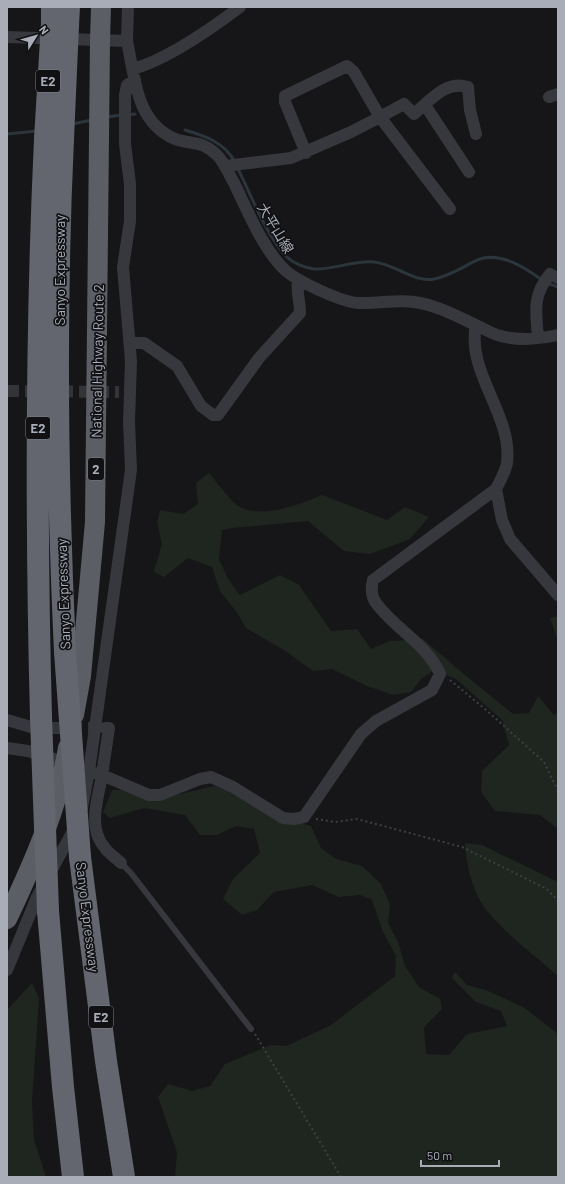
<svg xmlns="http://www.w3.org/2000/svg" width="565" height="1184" viewBox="0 0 565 1184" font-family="Barlow,'Noto Sans JP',sans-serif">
  <rect width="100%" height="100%" fill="#161618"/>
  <path fill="#1e261f" d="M209,473C216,481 232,503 240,507C263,519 301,504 322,495L387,520L405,507L429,517L410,539L370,554L344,551L308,521L232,528L222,530L219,559L228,579L240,595L280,575L299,585L331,631L357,629L371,649L390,641L423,639L459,670L513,714L529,713L538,696L554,715L558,712V829L540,815L495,811L481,792L482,771L509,745L502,720L456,679L434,670L421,679L411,692L393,695L367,686L332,669L313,671L287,652L246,628L238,614L220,591L212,567L188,558L164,577L154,572L162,544L157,522L160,510L183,514L198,504L196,483Z
    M558,616V641L550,618Z
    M214,786C248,795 277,818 311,826L321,848L336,859L362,866L381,884L390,905L388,923L398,942L405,966L419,987L440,999L442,1009L424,1027L426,1054L449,1055L467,1034L507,1026L501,1011L476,1002L452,978L455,972L467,985L486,990L525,1008L558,1034V1177H175L177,1152L158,1097L168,1084L192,1091L210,1086L225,1064L271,1045L287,1046L331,1025L395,976L396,956L383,932L372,900L360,895L339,897L312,885L274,892L257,910L242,915L223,899L233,879L260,853L254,829L236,826L217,835H200L185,815L144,808L110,818L103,812L112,790H123L151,801Z
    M465,843L482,845L558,882V976C535,956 508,936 488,912C473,894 466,865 465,843Z
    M32,983L39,998L32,1102L34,1140L46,1177H8L7,1010Z"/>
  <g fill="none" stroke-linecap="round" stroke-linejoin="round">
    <path stroke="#2c353c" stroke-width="3" d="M127,115L135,114
      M107,117L121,115
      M72,124L92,120
      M185,130C205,136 224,142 235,162
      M7,134L37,131
      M237,167C251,194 266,236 287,257C293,263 305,268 314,269C334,270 354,260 374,262C395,264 414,283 434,279C449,276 460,269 473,262C496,249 523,266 542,280
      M547,283L558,287"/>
    <path stroke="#333438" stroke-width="12" stroke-dasharray="12 6" stroke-linecap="butt" d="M7,391L119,392
      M52,728H104"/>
    <path stroke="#3d3f44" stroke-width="2" stroke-dasharray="2 3" stroke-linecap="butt" d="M450,680L485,709L544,762L558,791
      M316,819L335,822L357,819L462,847L547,889L558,901
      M255,1034L341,1177"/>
    <path stroke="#37383d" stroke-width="6" d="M121,863L131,873L251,1029"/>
    <path stroke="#37383d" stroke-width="12" d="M7,37L127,41C135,79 136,122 175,139C192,145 202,140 217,155C224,162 229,174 234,183C248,211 263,250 286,271C299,282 343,303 360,303C378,304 396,299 414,302C438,305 460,318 482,328C488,331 495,335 501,336C518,341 541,339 558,335
      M127,41L128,7
      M133,69C166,60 212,28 240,7
      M549,97L558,94
      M425,105L469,172
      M306,153L285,102V96L347,66L354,72L380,117L404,104L414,114C430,101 445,80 468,87L470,110L476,134
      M225,166L291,158L351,132L380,117L450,209
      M538,338C536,311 532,296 550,274L558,278
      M130,343H144L177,366L201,406L213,415H218L259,358L300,313C300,301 296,291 298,280
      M496,489L502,520L510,539L558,595
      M7,720L31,727L47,728
      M105,728H109L102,775L149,795H160L200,779L211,777L233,787L283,818L294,819L304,817L361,734L376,721L432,690L440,674C427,644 395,629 376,603C371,596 371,588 373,580L496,489C500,481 505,473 507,463C513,415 466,373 476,325
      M7,748L28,751L70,764
      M95,773L102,775C98,799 87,828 105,848C109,854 116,858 121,863
      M82,808L89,771L131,470L129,422L131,361L123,267L130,221V184L125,144V95L127,85L135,80
      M7,970L37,897L74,829"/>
    <path stroke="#5b5e65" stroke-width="20" d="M74,715L81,676L95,522L100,41L101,7
      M7,919C33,864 58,808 68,748"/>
    <path stroke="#63666e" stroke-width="22" d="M52,23V7
      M68,25L69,7
      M63,139C55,310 57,482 65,652
      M41,717C36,524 36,331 45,139
      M80,857L106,1061L124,1177
      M48,911L63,1087L73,1177"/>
    <path stroke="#63666e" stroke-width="22" d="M45,139L52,23
      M63,139L68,25
      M65,652L80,857
      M41,717L48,911"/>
  </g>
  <g text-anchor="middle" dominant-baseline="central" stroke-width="3.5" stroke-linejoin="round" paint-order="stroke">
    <g fill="#111113" stroke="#7b7e86" stroke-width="1">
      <rect x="36" y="70" width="24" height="22" rx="3"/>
      <rect x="26" y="417" width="24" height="22" rx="3"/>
      <rect x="88" y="458" width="16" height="22" rx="3"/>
      <rect x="89" y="1006" width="24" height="22" rx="3"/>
    </g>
    <g font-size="13" font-weight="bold" fill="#a8adb8">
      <text x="48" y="81">E2</text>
      <text x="38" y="428">E2</text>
      <text x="96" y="469">2</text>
      <text x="101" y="1017">E2</text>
    </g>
    <g font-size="14" fill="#a8adb8" stroke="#111113">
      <text transform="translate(276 228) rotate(59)">大平山線</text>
      <text transform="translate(59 270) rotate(-90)">Sanyo Expressway</text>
      <text transform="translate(97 361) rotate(-89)">National Highway Route 2</text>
      <text transform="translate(63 594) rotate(-92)">Sanyo Expressway</text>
      <text transform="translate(88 917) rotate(83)">Sanyo Expressway</text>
    </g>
  </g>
  <rect width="565" height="1184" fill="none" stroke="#a8adb8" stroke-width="16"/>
  <g transform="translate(36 36) rotate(53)" stroke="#111113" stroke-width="3" paint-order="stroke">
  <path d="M0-3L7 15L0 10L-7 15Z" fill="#a8adb8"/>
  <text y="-6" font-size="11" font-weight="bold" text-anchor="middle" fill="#a8adb8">N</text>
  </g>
  <path d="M421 1160v6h78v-6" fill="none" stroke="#a8adb8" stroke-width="2"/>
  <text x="427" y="1160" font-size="12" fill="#a8adb8" stroke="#111113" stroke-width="3" paint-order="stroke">50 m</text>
</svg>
